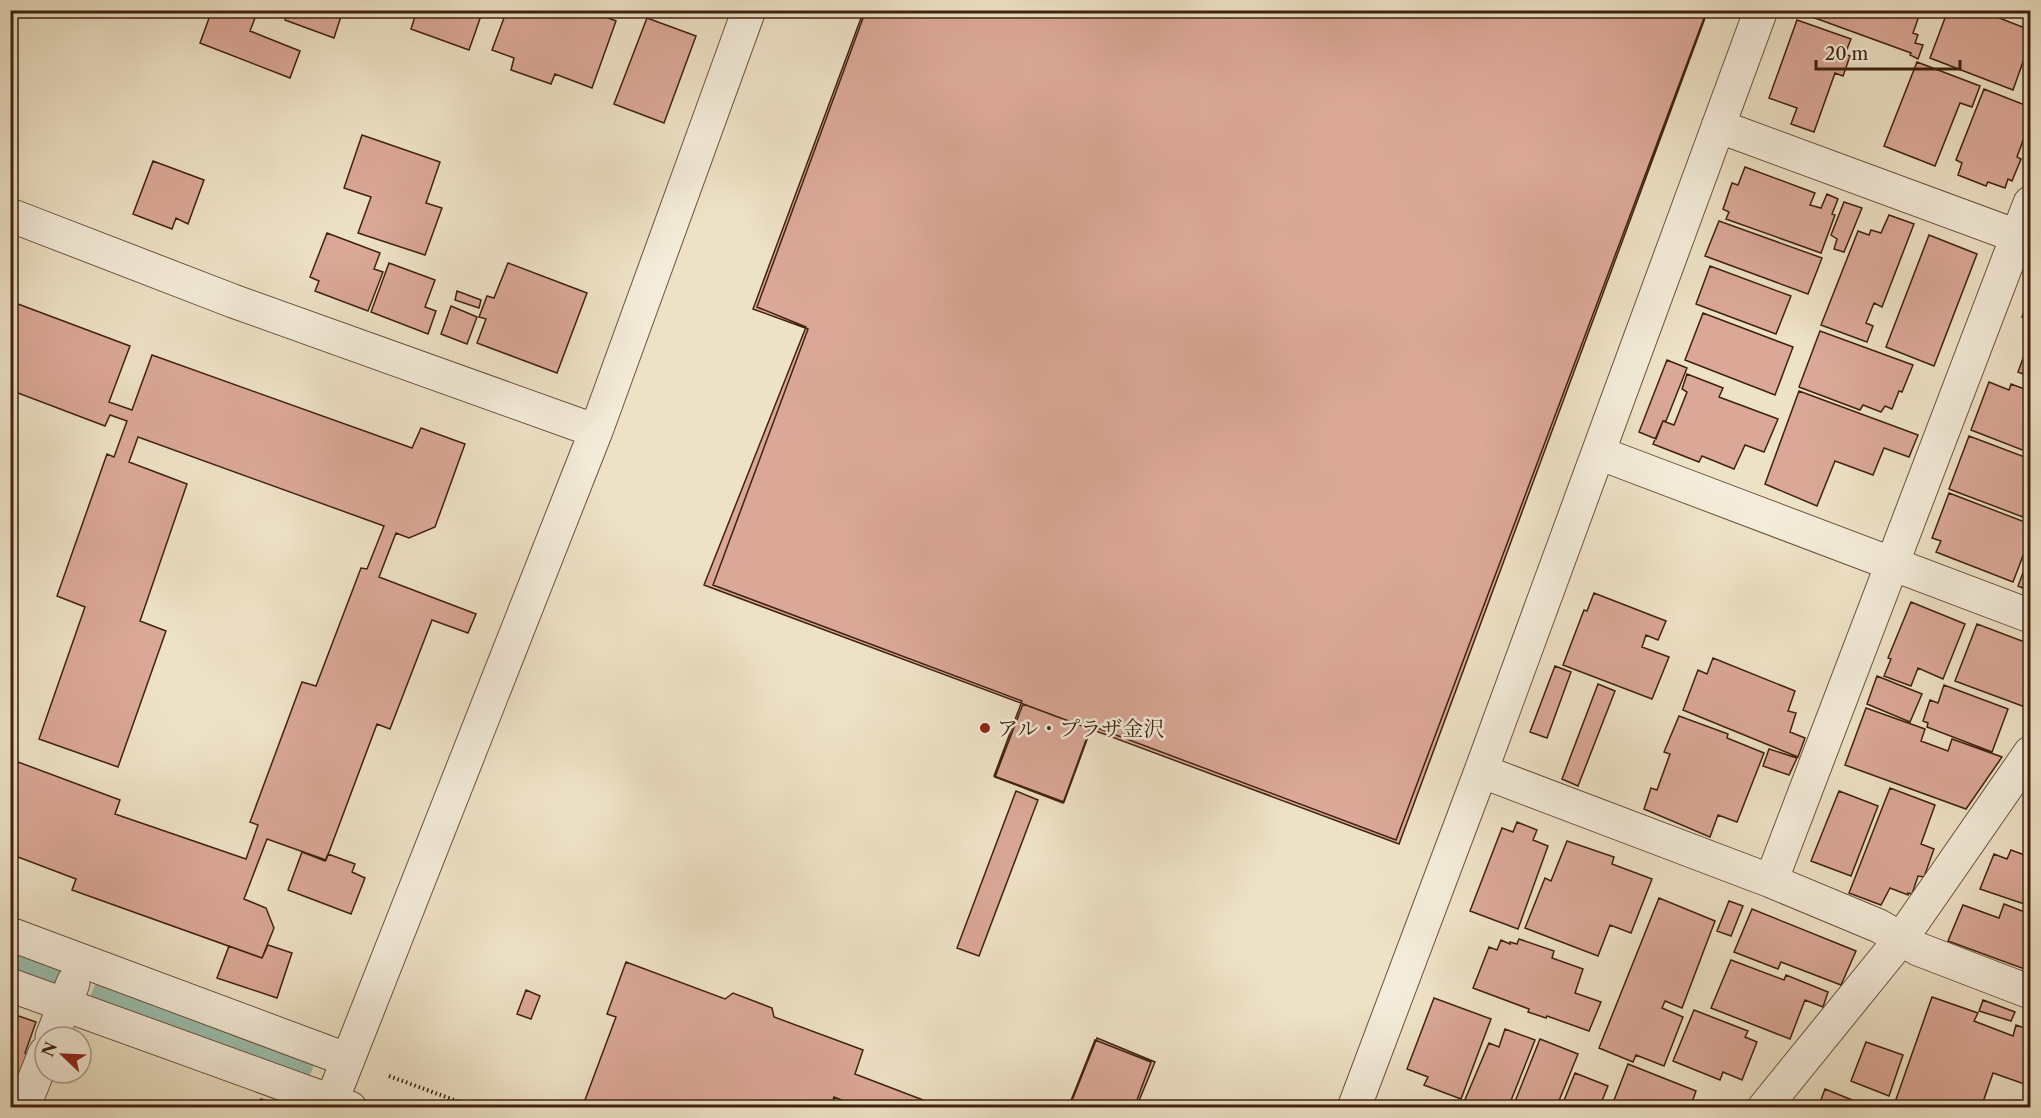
<svg xmlns="http://www.w3.org/2000/svg" width="2041" height="1118" viewBox="0 0 2041 1118" font-family="'Libre Caslon Text','Noto Serif JP',serif">
  <rect width="100%" height="100%" fill="#eee2c6"/>
  <filter id="stains"><feTurbulence type="fractalNoise" baseFrequency=".00333" numOctaves="4"/><feColorMatrix values="0 0 0 0 .2 0 0 0 0 .09 0 0 0 0 .02 0 0 0 .5 -.17"/></filter>
  <radialGradient id="worn" r=".72"><stop offset=".6" stop-color="#630" stop-opacity="0"/><stop offset="1" stop-color="#630" stop-opacity=".3"/></radialGradient>
  <g fill="none" stroke-linecap="round" stroke-linejoin="round">
    <path stroke="#9bbfaf" stroke-width="51" d="M10,963L47,976
      M116,1000L288,1062"/>
  </g>
  <path fill="#dba897" stroke="#3f220f" stroke-width="1.5" d="M212,10H234L255,18L250,31L300,51L290,78L200,43Z
    M289,10H343L334,38L285,20Z
    M417,10H483L469,50L411,29Z
    M507,10H588L616,21L592,88L555,74L551,84L511,70L514,58L492,50Z
    M864,10H1707L1396,840L1092,726L1064,802L994,776L1022,701L713,585L808,329L753,309Z
    M866,10H1708L1399,844L704,585L806,327L757,307Z
    M1806,10H1921L1913,33L1918,35L1915,43L1923,45L1918,59L1910,55L1911,53L1804,14Z
    M1948,10H1979L2030,30V42L2013,90L1930,58Z
    M647,18L696,36L664,123L614,104Z
    M1797,20L1851,39L1845,54L1850,56L1843,76L1835,73L1814,132L1791,124L1797,108L1769,98Z
    M1917,62L1980,86L1972,107L1960,103L1935,166L1884,146Z
    M1984,89L2030,107V121L2017,157L2021,159L2012,181L2008,179L2005,188L1988,182L1986,186L1958,175L1962,163L1956,160Z
    M362,135L440,162L426,203L442,208L425,255L358,233L371,197L344,188Z
    M153,161L204,180L188,224L176,218L172,229L133,214Z
    M1745,167L1815,193L1810,205L1821,208L1827,194L1838,199L1832,214L1835,215L1821,253L1726,219L1729,212L1723,209L1732,183L1738,185Z
    M1844,202L1862,208L1844,252L1834,249L1837,239L1831,235Z
    M1889,215L1914,224L1882,307L1874,303L1866,323L1873,326L1867,342L1821,325L1858,231L1869,235L1871,230L1881,233Z
    M1719,221L1822,258L1808,294L1705,256Z
    M327,233L380,253L374,269L383,272L368,311L315,291L319,281L310,277Z
    M1929,235L1977,254L1934,366L1886,347Z
    M389,263L435,280L425,307L436,311L428,334L371,312Z
    M508,263L587,293L557,373L477,343L486,319L479,317L487,296L494,298Z
    M1710,266L1791,296L1776,334L1696,304Z
    M457,291L481,300L479,308L455,300Z
    M2030,296V320L2022,317Z
    M10,301L130,346L109,402L132,410L152,355L412,448L421,428L465,444L435,527L409,538L396,533L379,577L476,614L468,633L432,620L390,729L377,724L326,860L267,839L244,899L266,908L274,928L262,958L72,890L76,879L10,854V759L120,800L115,814L246,859L258,825L250,822L302,682L316,686L361,568L367,569L384,526L138,437L129,462L187,484L140,621L166,631L118,767L39,739L85,607L57,596L107,454L114,457L127,421L110,415L105,426L10,390Z
    M451,306L477,317L467,344L441,334Z
    M1703,313L1793,347L1775,395L1685,360Z
    M1820,331L1913,365L1902,392L1899,391L1892,409L1885,406L1881,412L1863,405L1860,410L1799,387Z
    M2030,339V387L2025,384L2028,376L2018,372Z
    M1667,360L1687,368L1666,421H1663L1656,439L1639,432Z
    M1687,374L1723,388L1719,397L1778,419L1764,452L1745,445L1734,469L1702,456L1699,462L1653,444L1663,421L1674,425L1687,392L1682,389Z
    M1989,382L2009,390L2011,384L2030,391V453L1971,430Z
    M1799,391L1918,435L1909,457L1884,448L1873,475L1835,461L1817,506L1765,484Z
    M1969,436L2030,459V497L2023,517L1949,489Z
    M1949,493L2030,524V537L2013,582L1936,552L1941,541L1932,538Z
    M2027,562L2030,563V591L2018,586Z
    M1594,593L1666,621L1658,640L1646,635L1642,647L1669,657L1652,699L1563,665L1584,610L1587,611Z
    M1911,602L1965,624L1943,679L1918,668L1911,686L1884,676L1891,659L1888,658Z
    M1977,624L2030,644V694L2025,707L1955,681Z
    M1713,658L1795,691L1788,711L1796,713L1790,732L1805,738L1798,757L1683,710L1698,670L1707,674Z
    M1555,666L1571,672L1547,738L1530,732Z
    M1877,676L1922,694L1910,722L1867,704Z
    M1598,684L1615,691L1578,786L1562,779Z
    M1944,685L2008,709L1992,752L1927,727L1928,723L1923,721L1930,700L1938,703Z
    M1023,704L1090,729L1063,803L995,777Z
    M1866,708L1925,729L1921,741L1948,751L1952,739L2002,757L1966,809L1845,765Z
    M1679,716L1728,734L1727,738L1764,753L1737,822L1718,815L1710,837L1644,809L1651,788L1657,790L1670,754L1664,752Z
    M1769,749L1797,758L1789,775L1763,766Z
    M1890,788L1935,805L1921,844L1934,849L1924,877L1918,876L1912,894L1908,893V895L1890,888L1881,905L1849,893Z
    M1016,791L1038,800L979,956L957,948Z
    M1839,791L1878,806L1851,876L1811,861Z
    M1517,822L1537,830L1533,840L1548,846L1518,929L1470,911L1502,828L1513,832Z
    M1567,841L1614,857L1612,864L1652,879L1631,933L1610,925L1598,956L1525,928L1545,878L1551,881Z
    M2011,850L2030,857V906L1980,889L1994,854L2007,859Z
    M302,852L325,861L328,854L355,864L352,872L365,878L351,914L288,890Z
    M1659,898L1715,921L1682,1008L1665,1001L1662,1008L1683,1017L1664,1066L1636,1055L1633,1062L1599,1048Z
    M1729,901L1743,906L1731,936L1717,931Z
    M2004,904L2030,914V971L1948,941L1963,905L1999,918Z
    M1752,909L1856,951L1841,985L1781,962L1778,969L1734,952Z
    M1519,939L1554,951L1552,958L1583,969L1575,993L1601,1002L1589,1031L1547,1016L1546,1018L1528,1012L1529,1009L1473,988L1489,947L1497,950L1501,940L1510,944V942L1517,944Z
    M268,945L292,953L277,998L217,978L229,946L262,958Z
    M1731,960L1784,980L1786,975L1828,992L1823,1007L1805,1000L1790,1039L1711,1008Z
    M626,962L725,999L733,993L772,1008L774,1017L863,1050L855,1074L944,1108H842L844,1101L834,1097L830,1108H582L616,1017L607,1014Z
    M526,990L540,996L531,1019L517,1014Z
    M1932,997L1978,1013L1974,1021L2013,1036L2016,1025L2030,1030V1086L1993,1073L1981,1108H1893Z
    M1434,998L1491,1019L1461,1099L1424,1085L1428,1077L1407,1069Z
    M1983,1000L2015,1012L2011,1021L1979,1011Z
    M1694,1010L1748,1031L1745,1037L1757,1042L1742,1080L1723,1072L1720,1080L1673,1061Z
    M10,1013L36,1022L25,1053L30,1055L10,1096Z
    M1505,1029L1535,1040L1508,1108H1466L1468,1104L1464,1102L1489,1043L1499,1047Z
    M1097,1038L1155,1062L1136,1108H1069Z
    M1540,1039L1578,1054L1556,1108H1524L1514,1104Z
    M1095,1040L1151,1062L1134,1108H1068Z
    M1866,1042L1903,1055L1889,1096L1851,1081Z
    M1628,1064L1696,1091L1690,1108H1611Z
    M1575,1073L1608,1086L1599,1108H1561Z
    M1825,1089L1872,1108H1818Z
    M261,1099L283,1108H258Z"/>
  <g fill="none" stroke-linecap="round" stroke-linejoin="round">
    <defs>
      <path id="minor" d="M1718,126L2030,241
        M10,215L233,301L596,431
        M1599,453L2030,616
        M1481,771L1771,881L1879,926L1918,949L2030,992
        M1771,881L2030,203
        M10,934L348,1060
        M10,985L350,1108
        M52,1037L73,983
        M23,1108L45,1053
        M331,1108L332,1100L596,431L749,10
        M1354,1108L1481,771L1761,10
        M1764,1108L1901,939L2030,753"/>
    </defs>
    <use href="#minor" stroke="#6b523d" stroke-width="35"/>
    <path stroke="#3f220f" stroke-width="4" stroke-dasharray="1.5 3" stroke-linecap="butt" d="M389,1076L476,1108"/>
    <use href="#minor" stroke="#f4ecda" stroke-width="33"/>
  </g>
  <circle fill="#8f2418" stroke="#f4ecda" stroke-width="2" cx="985" cy="728" r="6"/>
  <g text-anchor="middle" dominant-baseline="central" stroke-width="5" stroke-linejoin="round" paint-order="stroke">
    <g font-size="21" fill="#3f220f" stroke="#f4ecda" text-anchor="start">
      <text x="997" y="728">アル・プラザ金沢</text>
    </g>
  </g>
  <rect width="2041" height="1118" fill="none" stroke="#eee2c6" stroke-width="36"/>
  <rect x="12" y="12" width="2017" height="1094" fill="none" stroke="#3f220f" stroke-width="3"/>
  <rect x="18" y="18" width="2005" height="1082" fill="none" stroke="#3f220f" stroke-width="1.5"/>
  <g transform="translate(63 1055) rotate(293)"><circle r="28" fill="#f4ecda" stroke="#ac9b89" stroke-width="1.5"/>
  <path d="M0-4.5L10 22L0 15L-10 22Z" fill="#8f2418"/>
  <text y="-9" font-size="16" font-weight="bold" text-anchor="middle" fill="#3f220f">N</text>
  </g>
  <path d="M1816 60v9h144v-9" fill="none" stroke="#3f220f" stroke-width="3"/>
  <text x="1825" y="60" font-size="18" fill="#3f220f" stroke="#f4ecda" stroke-width="4.5" paint-order="stroke">20 m</text>
  <rect width="100%" height="100%" filter="url(#stains)"/>
  <rect width="100%" height="100%" fill="url(#worn)"/>
</svg>
